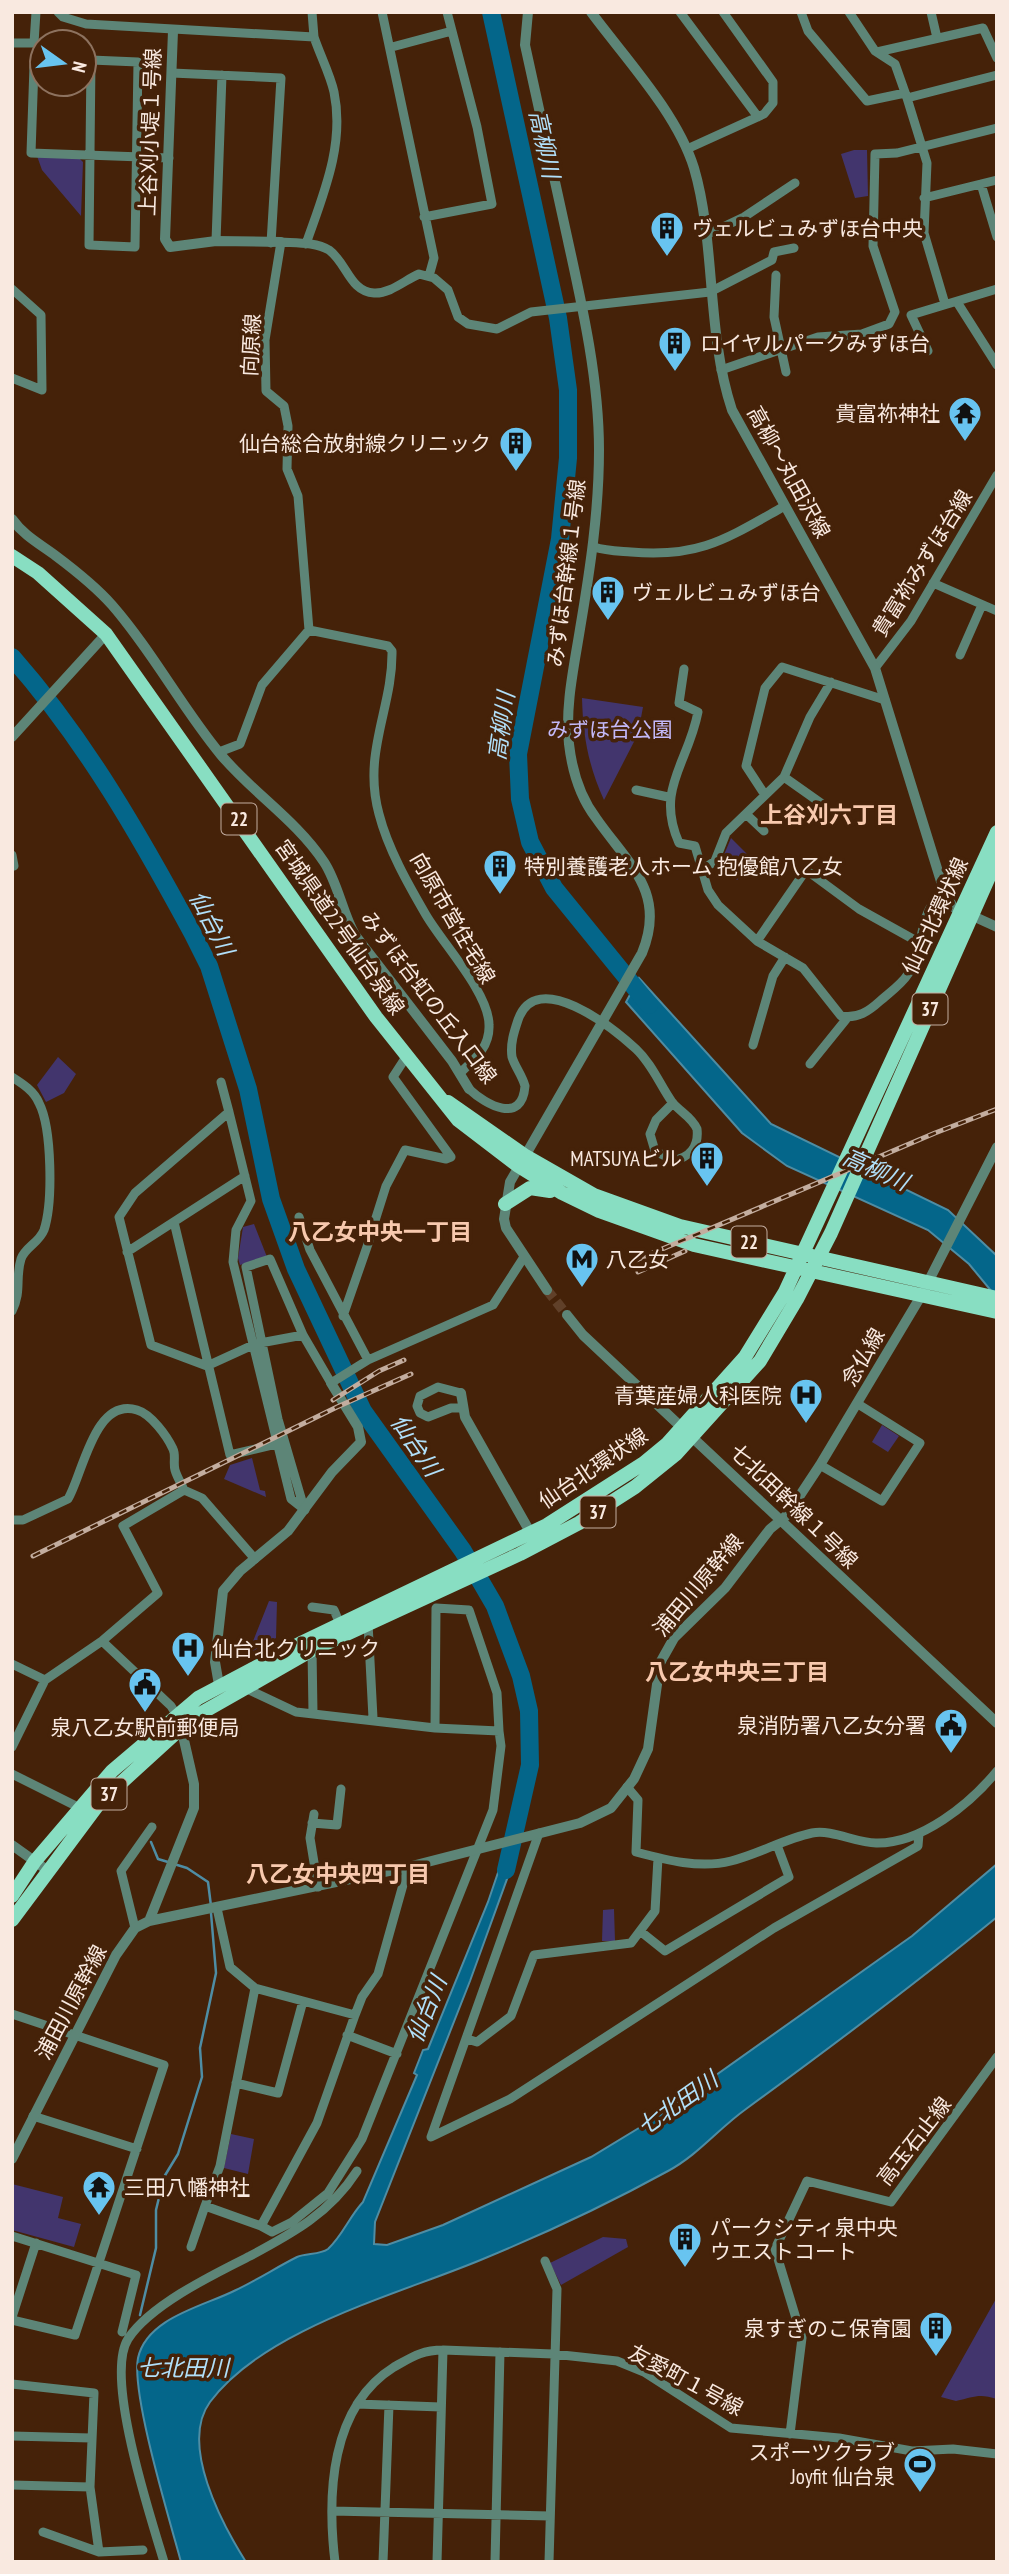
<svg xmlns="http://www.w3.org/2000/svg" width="1009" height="2574" viewBox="0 0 1009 2574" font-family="'PT Sans Narrow','Noto Sans JP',sans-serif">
  <rect width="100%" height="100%" fill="#452209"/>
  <path fill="#42356d" d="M854,150H867L868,196L855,198L841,154Z
    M37,156L78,157L83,162L81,216L42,170Z
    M582,698L643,707L638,734L604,800C588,765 583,735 582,698Z
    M731,838L756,863L737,880L721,862Z
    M58,1057L76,1074L64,1093L46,1102L37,1085Z
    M254,1224L267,1257L240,1265L238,1258L243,1227Z
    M882,1425L899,1436L888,1452L872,1442Z
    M252,1458L260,1490L265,1491L266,1497L224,1479L230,1465Z
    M269,1601L277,1602L276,1638L248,1654Z
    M614,1909L615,1941H602L603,1910Z
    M231,2134L254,2139L248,2174L224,2168Z
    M12,2184L63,2197L58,2218L81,2224L74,2247L12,2230Z
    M603,2237L626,2239L628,2247L561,2285L550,2263Z
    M997,2297V2399C979,2393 974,2397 956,2401L941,2397Z"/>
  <path fill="#04668a" stroke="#4e8da4" stroke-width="2" d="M639,978L771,1124L948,1210L997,1256V1298L969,1264L928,1230L787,1166L742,1133L626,1002Z
    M519,1846L470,1981L375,2222L374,2244L387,2245L443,2225L591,2157L657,2117L912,1936L997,1864V1917C915,1984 831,2047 746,2109C718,2129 698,2155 668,2171C608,2204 546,2233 483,2259C400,2294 265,2328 210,2402C179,2444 222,2524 246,2562H181C170,2521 131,2394 138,2358C147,2317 205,2306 236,2290C257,2280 277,2267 297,2257C306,2253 320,2255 328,2249C343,2235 349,2217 363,2202L417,2075L414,2073L423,2050L428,2049L488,1902L506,1849Z"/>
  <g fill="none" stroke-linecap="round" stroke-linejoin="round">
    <path stroke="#4e8da4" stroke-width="2.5" d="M151,1842L158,1859L168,1862
      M174,1864L187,1868L208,1882L211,1906
      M140,2315L156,2248V2210L164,2177L178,2154L202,2077L200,2048L216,1973L211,1913"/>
    <path stroke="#04668a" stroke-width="18" d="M491,12L558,318L568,390V458L560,539L518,754L520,799L530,842L554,888L649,1005
      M12,657C86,741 140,836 193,934L209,966L248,1089L271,1199L296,1269L363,1411L463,1551L495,1606L521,1676L529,1711L530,1765L506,1870"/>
    <path stroke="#604029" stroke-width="10" stroke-dasharray="10 5" stroke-linecap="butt" d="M547,1290L567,1315"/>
    <path stroke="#5d8577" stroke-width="9" d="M58,12L63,17L86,24L314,37C320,55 330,74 334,92C345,145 323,195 306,244
      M312,12L314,37
      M382,12L434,258L429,276
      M680,12L758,117
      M801,12L808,31L867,101L905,93
      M849,12L875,51L895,64L907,98L927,163L924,233L945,304
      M931,12L937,38
      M12,43H34L36,12
      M392,47L452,31
      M877,52L983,28L997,58
      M42,58L34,66L31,153L169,158
      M84,60H91L138,62L135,247L89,245L91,60
      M172,73L281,78L271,243
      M907,98L997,75
      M687,149L764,114L773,103V82L723,12
      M981,184L997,237
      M924,198L997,180
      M424,217L492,204L477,127L447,12
      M704,236L744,217L795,183
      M216,241L222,75
      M776,275L774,317L786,372
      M12,289L41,315L42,390L12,378
      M957,302L997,365
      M928,351L911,315L997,289
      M721,370L818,337L862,334L889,324L895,312L873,246L875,154L897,153L997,128
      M594,547C606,551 619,551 631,552C699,558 726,539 783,507
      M933,583L997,611
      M309,630L388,646L392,651C393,708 362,752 379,814C388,849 408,884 426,915C443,944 489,993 489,1025C490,1047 475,1059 460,1073
      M960,655L982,605
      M875,668L911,621L997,475
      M684,669L679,703L698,712C688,764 655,789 679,843L695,846L708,890L718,905L757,941L803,968L841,1016C858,1019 869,1011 880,1001C889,993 902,984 908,974C927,944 915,916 944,891
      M219,752L240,744L262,685L309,630L298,496L287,469L288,426L284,406L266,391L265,340L281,242C295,243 316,242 329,250C347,263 350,292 374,293C390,294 405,280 419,274L434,278L448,290L458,317L468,324L497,329L531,312L710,292L772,260L774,252L794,248
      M784,777L825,806
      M636,790L668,797
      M765,795L746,766L765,688L782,667L885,700
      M746,814L764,831
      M12,855L14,866
      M702,870L715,861L726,833L784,777L810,717L831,682
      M757,941L806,870L859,909L920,943
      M753,1045L773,976L785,957
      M810,1064L848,1017
      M12,1077C23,1084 34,1091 39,1103C52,1128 53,1203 44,1230C39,1243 25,1247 21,1259C15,1279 22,1291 12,1311
      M221,1082L229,1112
      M469,1089C486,1105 522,1125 525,1086C522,1075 515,1067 512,1057C510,1044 514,1032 518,1020C536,967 612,1027 636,1049C652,1064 660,1085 672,1102C680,1112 692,1117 697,1129C699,1146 690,1158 673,1160L655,1151L650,1134L656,1120L673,1103
      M299,1217L310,1250L368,1360
      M174,1222L230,1455L276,1444
      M373,1227L386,1186L405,1150L446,1159L451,1157L393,1077L406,1057
      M127,1252L245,1176
      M343,1316L369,1241
      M303,1335L270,1259L246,1267L278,1419L304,1508
      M461,1393L438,1387L420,1396L417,1406L420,1413L428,1417L451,1408H463
      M820,1465L882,1501L920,1443L858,1404
      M305,1510L291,1499L233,1262L236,1230L251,1201L229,1112L135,1193L119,1217L151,1345L207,1366L255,1344L303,1335L331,1383L368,1360L493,1305L524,1257
      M12,1520H23L68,1499C83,1474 94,1397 137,1410C151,1414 167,1436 173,1449C176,1455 173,1463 175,1470C177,1477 181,1483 184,1490
      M312,1607L334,1610L340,1624
      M368,1623L373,1718
      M102,1641L171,1706L179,1719
      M312,1650L313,1713
      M12,1664L45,1680L12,1747
      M45,1680L102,1641L158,1593L123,1526L184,1490L202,1498L255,1559
      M245,1688L296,1712L435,1728L499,1731L497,1693L469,1610L436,1608L435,1728
      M12,1774L78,1807
      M627,1787L638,1800L636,1852C666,1860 700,1869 731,1861C759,1854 784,1839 812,1833C832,1829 856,1843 876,1843C921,1844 970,1804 997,1771
      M314,1814L310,1838L318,1887
      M312,1823L337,1825L341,1789
      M539,1833L431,2137L510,2099L774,1928L918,1846L919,1834
      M217,1908L230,1967L255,1988L355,2015L362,1997L378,1974L408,1867
      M135,1928L121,1871L152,1827
      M640,1931L665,1951L789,1877L777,1845
      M255,1988L220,2166L205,2206L261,2226L317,2123L355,2015
      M12,2014L164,2065L75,2335L12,2320
      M347,2035L397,2054
      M467,2039L477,2042L511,2016L534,1955L631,1943L655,1911L658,1858
      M236,2083L278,2093L303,2001
      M33,2116L137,2149
      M261,2226L272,2232L292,2222L328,2193L362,2139L493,1810L501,1746L499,1731
      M12,2236L136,2275L122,2332
      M191,2247L205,2206
      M545,2261L557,2289L549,2562
      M12,2317L36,2243
      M12,2384L94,2393L90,2487L99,2552
      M357,2404L441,2407
      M790,2434L802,2338L775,2249L807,2181L891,2202L997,2057
      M12,2436L91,2438
      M12,2485L90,2487
      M332,2511L550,2516
      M43,2532L99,2552L143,2550
      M164,2562C151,2518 104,2377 128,2339C150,2305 214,2274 250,2256C293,2233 330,2213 357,2171
      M335,2562C327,2495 330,2407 394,2367C412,2357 422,2350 443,2350
      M383,2562L389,2405
      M437,2562L443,2350L553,2354L617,2361L644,2372L731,2428L839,2438L912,2451L953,2449L997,2454
      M495,2562L500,2352"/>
    <path stroke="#5d8577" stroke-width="10" d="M528,12L525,45C539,110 554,176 568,241C583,309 599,381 599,450C599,511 590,570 580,629C574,667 565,706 569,744C572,770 580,797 596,818C628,864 667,892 642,953L510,1182L504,1219L506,1228L547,1290
      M591,12C625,58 677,113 694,168C716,243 706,332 732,410L875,668L944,891L953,907L997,927
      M173,31L165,239L170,247L216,241L281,242
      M12,519C24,536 40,544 56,556C76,571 96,587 112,605C153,652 182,708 221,755C253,793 296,820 324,862C338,883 342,912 355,935L452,1061L469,1089
      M12,737L106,634
      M567,1315L583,1335L997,1723
      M461,1393L465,1417L534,1539
      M219,1685L215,1662L223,1591L240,1571L288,1531L332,1472L361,1442L358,1427L331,1383
      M12,1845L47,1870
      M149,1921L194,1808V1784L181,1727
      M12,2159L116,1955L135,1928L149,1921L408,1867L580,1823L611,1808L634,1779L648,1749L660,1663L674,1638L725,1588L770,1529L787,1515L820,1465L921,1296L997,1147"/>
    <path stroke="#88dec2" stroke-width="14" d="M12,556L38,573L106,634L376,1017L458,1120L517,1165L562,1193L599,1211L694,1245L997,1312
      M448,1102L524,1155L594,1195L680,1226L997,1298
      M505,1204L530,1188L550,1191
      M12,1896L35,1861L112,1771L198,1698L303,1642L547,1525L644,1463L667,1444L745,1357L785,1292L997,832
      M12,1920L100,1802L191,1719L312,1650L520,1554L579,1523L635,1487L676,1454L760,1361L797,1299L831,1233L997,859"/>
    <defs>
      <path id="rail" d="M634,1261L935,1133L997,1109
        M638,1272L685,1251
        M333,1400L379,1371L404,1360
        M33,1556L337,1407L411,1374"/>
    </defs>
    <use href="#rail" stroke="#c3ad9f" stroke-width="5"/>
    <use href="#rail" stroke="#452209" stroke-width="2.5" stroke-dasharray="8" stroke-linecap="butt"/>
  </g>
  <defs>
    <symbol id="building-pin" viewBox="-11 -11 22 30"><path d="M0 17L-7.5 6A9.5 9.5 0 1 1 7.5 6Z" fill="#68c4f0" stroke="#452209"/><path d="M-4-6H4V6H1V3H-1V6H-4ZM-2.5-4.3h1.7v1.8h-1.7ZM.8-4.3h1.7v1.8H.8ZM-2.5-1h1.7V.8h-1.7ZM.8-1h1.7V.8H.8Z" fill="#111"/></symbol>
    <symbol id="temple-pin" viewBox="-11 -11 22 30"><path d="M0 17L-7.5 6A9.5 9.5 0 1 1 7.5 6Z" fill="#68c4f0" stroke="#452209"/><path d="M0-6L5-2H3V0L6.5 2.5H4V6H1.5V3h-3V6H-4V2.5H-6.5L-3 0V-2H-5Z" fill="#111"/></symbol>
    <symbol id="metro-pin" viewBox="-11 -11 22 30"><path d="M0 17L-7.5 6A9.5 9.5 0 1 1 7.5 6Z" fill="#68c4f0" stroke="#452209"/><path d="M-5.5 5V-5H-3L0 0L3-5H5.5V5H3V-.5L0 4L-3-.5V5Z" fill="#111"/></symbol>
    <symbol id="hospital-pin" viewBox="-11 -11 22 30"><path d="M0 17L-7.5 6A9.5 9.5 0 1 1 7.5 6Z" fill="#68c4f0" stroke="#452209"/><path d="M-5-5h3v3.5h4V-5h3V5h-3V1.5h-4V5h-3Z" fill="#111"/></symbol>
    <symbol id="civic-pin" viewBox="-11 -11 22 30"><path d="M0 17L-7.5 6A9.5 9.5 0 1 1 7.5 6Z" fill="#68c4f0" stroke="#452209"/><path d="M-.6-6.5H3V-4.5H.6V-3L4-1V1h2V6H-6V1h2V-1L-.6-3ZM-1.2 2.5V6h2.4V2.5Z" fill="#111"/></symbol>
    <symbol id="stadium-pin" viewBox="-11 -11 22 30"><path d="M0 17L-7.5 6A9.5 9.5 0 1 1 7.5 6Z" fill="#68c4f0" stroke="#452209"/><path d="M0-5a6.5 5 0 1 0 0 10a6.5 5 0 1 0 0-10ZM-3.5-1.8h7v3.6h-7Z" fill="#111"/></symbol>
  </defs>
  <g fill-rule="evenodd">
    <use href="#building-pin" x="648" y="209" width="38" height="52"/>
    <use href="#building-pin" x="656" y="324" width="38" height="52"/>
    <use href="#temple-pin" x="946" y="394" width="38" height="52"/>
    <use href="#building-pin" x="497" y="424" width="38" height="52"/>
    <use href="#building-pin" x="589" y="573" width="38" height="52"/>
    <use href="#building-pin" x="481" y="847" width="38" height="52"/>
    <use href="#building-pin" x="688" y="1139" width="38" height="52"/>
    <use href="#metro-pin" x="563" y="1240" width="38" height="52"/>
    <use href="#hospital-pin" x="787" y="1376" width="38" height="52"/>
    <use href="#hospital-pin" x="169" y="1629" width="38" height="52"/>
    <use href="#civic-pin" x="126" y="1665" width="38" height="52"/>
    <use href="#civic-pin" x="932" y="1706" width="38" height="52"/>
    <use href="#temple-pin" x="80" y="2168" width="38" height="52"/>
    <use href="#building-pin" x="666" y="2220" width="38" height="52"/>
    <use href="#building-pin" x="917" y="2309" width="38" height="52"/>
    <use href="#stadium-pin" x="901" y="2445" width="38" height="52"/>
  </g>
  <g text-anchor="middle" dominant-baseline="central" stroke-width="7" stroke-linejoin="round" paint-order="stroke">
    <g fill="#452209" stroke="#c3ada0" stroke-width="2">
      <rect x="221.5" y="803.5" width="35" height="31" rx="5"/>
      <rect x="912.5" y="993.5" width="35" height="31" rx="5"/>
      <rect x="731.5" y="1226.5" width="35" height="31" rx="5"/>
      <rect x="580.5" y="1496.5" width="35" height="31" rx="5"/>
      <rect x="91.5" y="1778.5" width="35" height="31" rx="5"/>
    </g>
    <g font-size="19" font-weight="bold" fill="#f9e9e0">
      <text x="239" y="819">22</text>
      <text x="930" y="1009">37</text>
      <text x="749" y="1242">22</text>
      <text x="598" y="1512">37</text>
      <text x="109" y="1794">37</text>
    </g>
    <g font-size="21" fill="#f9e9e0" stroke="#452209">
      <text transform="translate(150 132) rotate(-88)">上谷刈小堤１号線</text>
      <text transform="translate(251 345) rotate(-87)">向原線</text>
      <text transform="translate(789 472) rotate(61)">高柳～丸田沢線</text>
      <text transform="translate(922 563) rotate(-58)">貴富祢みずほ台線</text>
      <text transform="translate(566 573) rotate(-83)">みずほ台幹線１号線</text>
      <text transform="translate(935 916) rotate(-65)">仙台北環状線</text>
      <text transform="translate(453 918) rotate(60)">向原市営住宅線</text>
      <text transform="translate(340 927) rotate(55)">宮城県道22号仙台泉線</text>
      <text transform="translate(429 997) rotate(53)">みずほ台虹の丘入口線</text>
      <text transform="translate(863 1357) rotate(-60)">念仏線</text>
      <text transform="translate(593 1468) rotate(-34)">仙台北環状線</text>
      <text transform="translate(794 1506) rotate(44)">七北田幹線１号線</text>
      <text transform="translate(698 1585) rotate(-50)">浦田川原幹線</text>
      <text transform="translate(71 2002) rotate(-62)">浦田川原幹線</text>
      <text transform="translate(914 2141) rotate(-52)">高玉石止線</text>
      <text transform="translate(686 2380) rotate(28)">友愛町１号線</text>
    </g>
    <g font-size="21" fill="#f9e9e0" stroke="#452209" text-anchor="start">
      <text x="692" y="228">ヴェルビュみずほ台中央</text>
      <text x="700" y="343">ロイヤルパークみずほ台</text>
      <text x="940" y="413" text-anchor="end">貴富祢神社</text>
      <text x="491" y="443" text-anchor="end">仙台総合放射線クリニック</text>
      <text x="632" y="592">ヴェルビュみずほ台</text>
      <text x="524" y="866">特別養護老人ホーム 抱優館八乙女</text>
      <text x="682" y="1158" text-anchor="end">MATSUYAビル</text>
      <text x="606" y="1259">八乙女</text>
      <text x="782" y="1395" text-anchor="end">青葉産婦人科医院</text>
      <text x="212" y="1648">仙台北クリニック</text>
      <text x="926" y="1725" text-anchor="end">泉消防署八乙女分署</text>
      <text x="145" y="1727" text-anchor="middle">泉八乙女駅前郵便局</text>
      <text x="124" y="2187">三田八幡神社</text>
      <text x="710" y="2227">パークシティ泉中央<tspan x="710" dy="24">ウエストコート</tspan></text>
      <text x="912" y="2328" text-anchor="end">泉すぎのこ保育園</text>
      <text x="895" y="2452" text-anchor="end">スポーツクラブ<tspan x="895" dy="24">Joyfit 仙台泉</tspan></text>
    </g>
    <g font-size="21" fill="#c3b9f9" stroke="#452209">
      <text x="610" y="729">みずほ台公園</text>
    </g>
    <g font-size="23" font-style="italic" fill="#b1e0fa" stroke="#452209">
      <text transform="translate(545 144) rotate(78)">高柳川</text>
      <text transform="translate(501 726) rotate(-82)">高柳川</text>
      <text transform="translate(212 923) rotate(63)">仙台川</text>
      <text transform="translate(876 1169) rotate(24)">高柳川</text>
      <text transform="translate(416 1445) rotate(56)">仙台川</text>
      <text transform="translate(426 2009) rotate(-68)">仙台川</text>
      <text transform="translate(677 2103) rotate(-35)">七北田川</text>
      <text x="183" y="2367">七北田川</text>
    </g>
    <g font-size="23" font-weight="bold" fill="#f8c9ae" stroke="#452209">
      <text x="829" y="814">上谷刈六丁目</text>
      <text x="380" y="1231">八乙女中央一丁目</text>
      <text x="737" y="1671">八乙女中央三丁目</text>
      <text x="338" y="1873">八乙女中央四丁目</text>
    </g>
  </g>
  <rect width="1009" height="2574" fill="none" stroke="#f9e9e0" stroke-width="28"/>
  <g transform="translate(63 63) rotate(104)"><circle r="33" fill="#452209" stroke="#8d725f" stroke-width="2"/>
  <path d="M0-5L12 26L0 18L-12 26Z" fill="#68c4f0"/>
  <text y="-10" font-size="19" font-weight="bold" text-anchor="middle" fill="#f9e9e0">N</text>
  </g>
</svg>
